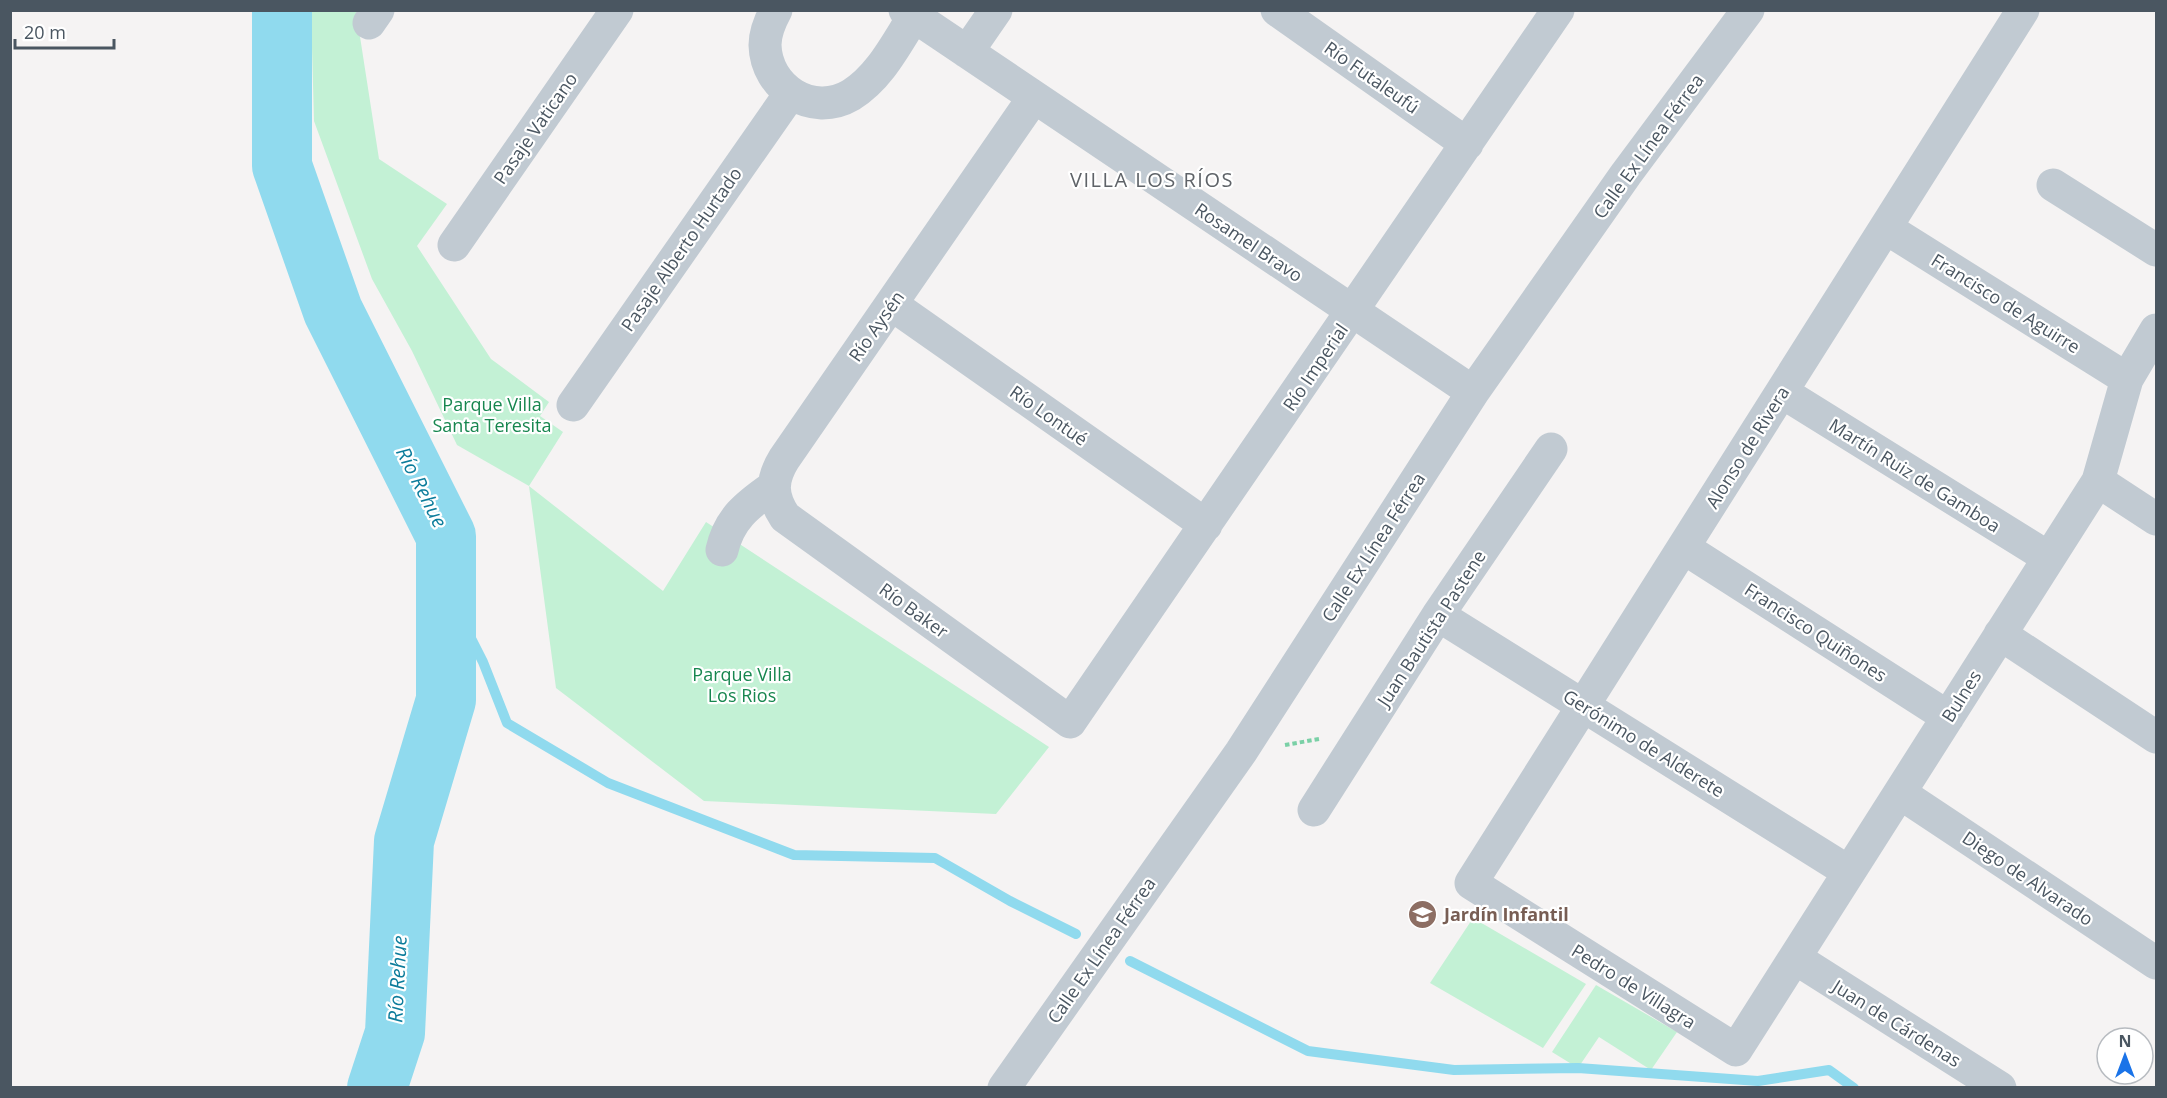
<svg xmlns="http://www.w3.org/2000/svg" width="2167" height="1098" viewBox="0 0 2167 1098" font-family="'Open Sans',sans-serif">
  <rect width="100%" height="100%" fill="#f5f3f3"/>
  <path fill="#c3f1d5" d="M311,11H356L379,159L447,204L417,246L491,359L549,402L540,416L563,432L529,486L663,591L706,522L1049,747L996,814L704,801L556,688L529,486L457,445L412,351L372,279L314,121Z
    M1473,918L1586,984L1543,1048L1430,983Z
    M1596,985L1677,1032L1651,1070L1599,1037L1578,1068L1552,1052Z"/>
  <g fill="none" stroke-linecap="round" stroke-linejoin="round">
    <path stroke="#90daee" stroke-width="10" d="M446,589L483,662L507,723L608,783L794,855L935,858L1010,901L1076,934
      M1130,961L1308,1051L1454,1070L1578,1068L1758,1081L1829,1070L1854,1088"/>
    <path stroke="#90daee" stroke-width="60" d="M282,10V166L333,311L446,536V700L404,841L395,1033L377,1088"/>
    <path stroke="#7ad0a6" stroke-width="4" stroke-dasharray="4.5 3" stroke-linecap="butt" d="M1285,745L1319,739"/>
    <path stroke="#c1cad2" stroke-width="33" d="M776,10C770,21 765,33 765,45C766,88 812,118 851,95C880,77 896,44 914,16
      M905,10L1473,392
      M1277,10L1467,144
      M2023,10L1471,883L1736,1050L2098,481L2127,379L2156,330
      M369,23L378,10
      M967,52L996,10
      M1034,97L784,459C771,480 771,496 785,517L1070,722L1558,10
      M2053,185L2156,250
      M1886,228L2127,379
      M454,245L617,10
      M891,304L1206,525
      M1782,392L2049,558
      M573,405L790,94
      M2098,481L2156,519
      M1684,548L1948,717
      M722,550C729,519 747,505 773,487
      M1438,615L1849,872
      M2000,634L2156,737
      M1900,793L2156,963
      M1314,810L1438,615L1551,449
      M1795,958L2000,1088
      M1004,1088L1241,752L1473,392L1626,174L1748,10"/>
  </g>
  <defs>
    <symbol id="school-disc" viewBox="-11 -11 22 22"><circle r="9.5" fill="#8d6e63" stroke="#fff"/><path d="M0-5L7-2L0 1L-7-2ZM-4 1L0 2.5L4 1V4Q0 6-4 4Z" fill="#fff"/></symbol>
  </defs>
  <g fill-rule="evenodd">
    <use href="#school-disc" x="1406" y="898" width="33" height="33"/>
  </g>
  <g text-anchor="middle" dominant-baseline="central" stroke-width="4.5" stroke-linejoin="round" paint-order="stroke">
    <g font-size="18" fill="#4a5661" stroke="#fff">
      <text transform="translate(1372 77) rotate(35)">Río Futaleufú</text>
      <text transform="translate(535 128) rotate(-55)">Pasaje Vaticano</text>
      <text transform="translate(1648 146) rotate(-54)">Calle Ex Línea Férrea</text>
      <text transform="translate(1249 242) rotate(34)">Rosamel Bravo</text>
      <text transform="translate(681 249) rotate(-55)">Pasaje Alberto Hurtado</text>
      <text transform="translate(2006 303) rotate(32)">Francisco de Aguirre</text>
      <text transform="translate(876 326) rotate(-55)">Río Aysén</text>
      <text transform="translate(1315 367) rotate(-56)">Río Imperial</text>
      <text transform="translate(1049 415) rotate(35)">Río Lontué</text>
      <text transform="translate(1747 447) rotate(-58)">Alonso de Rivera</text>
      <text transform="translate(1915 475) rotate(32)">Martín Ruiz de Gamboa</text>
      <text transform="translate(1373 547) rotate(-57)">Calle Ex Línea Férrea</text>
      <text transform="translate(914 610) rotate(36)">Río Baker</text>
      <text transform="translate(1431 628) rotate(-57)">Juan Bautista Pastene</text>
      <text transform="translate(1816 632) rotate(33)">Francisco Quiñones</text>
      <text transform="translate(1961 696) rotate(-58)">Bulnes</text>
      <text transform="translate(1644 743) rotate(32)">Gerónimo de Alderete</text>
      <text transform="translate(2028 878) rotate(34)">Diego de Alvarado</text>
      <text transform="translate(1101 950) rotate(-55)">Calle Ex Línea Férrea</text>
      <text transform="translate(1634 986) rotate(32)">Pedro de Villagra</text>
      <text transform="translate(1897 1023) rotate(32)">Juan de Cárdenas</text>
    </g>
    <g font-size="18" fill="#17864f" stroke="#fff">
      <text x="492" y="404">Parque Villa<tspan x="492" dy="21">Santa Teresita</tspan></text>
      <text x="742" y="674">Parque Villa<tspan x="742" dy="21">Los Rios</tspan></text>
    </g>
    <g font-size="18" font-weight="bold" fill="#785e54" stroke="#fff" text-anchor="start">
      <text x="1444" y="914">Jardín Infantil</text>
    </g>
    <g font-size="20" letter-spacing="1.5" fill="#5f6368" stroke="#fff">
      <text x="1152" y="179">VILLA LOS RÍOS</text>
    </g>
    <g font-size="20" font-style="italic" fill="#0c7c9b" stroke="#fff">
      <text transform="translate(422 487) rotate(63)">Río Rehue</text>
      <text transform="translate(397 979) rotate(-87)">Río Rehue</text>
    </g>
  </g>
  <rect width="2167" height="1098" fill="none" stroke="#4a5661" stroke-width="24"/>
  <g transform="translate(2125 1056)"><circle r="28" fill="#ffffff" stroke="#b7bbc0" stroke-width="1.5"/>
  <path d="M0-4.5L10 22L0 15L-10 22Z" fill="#1a73e8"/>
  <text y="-9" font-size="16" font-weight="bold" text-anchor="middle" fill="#4a5661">N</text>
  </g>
  <path d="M15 39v9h99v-9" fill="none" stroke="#4a5661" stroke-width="3"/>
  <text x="24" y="39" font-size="18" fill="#4a5661" stroke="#ffffff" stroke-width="4.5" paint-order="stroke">20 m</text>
</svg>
